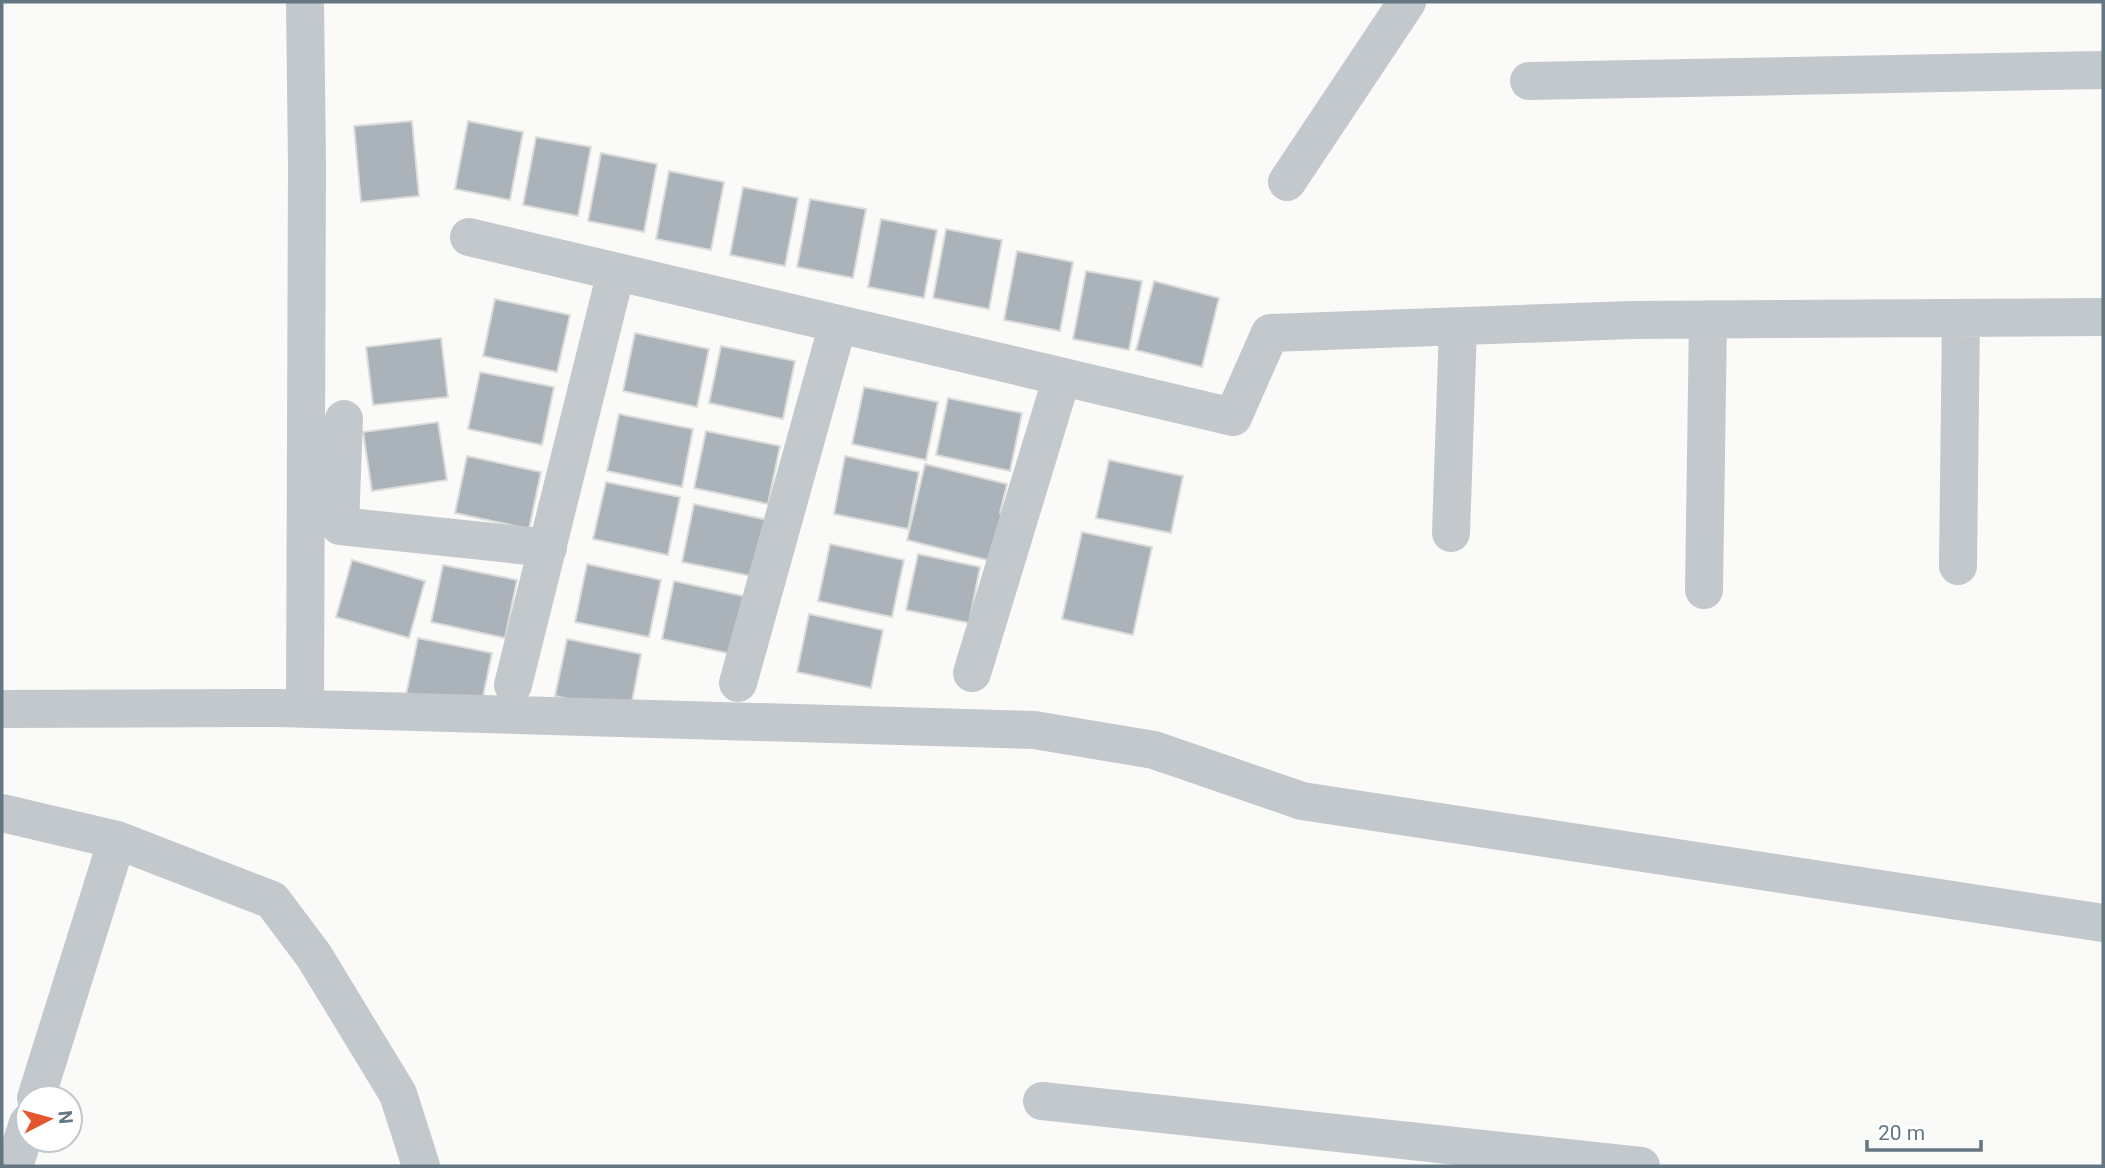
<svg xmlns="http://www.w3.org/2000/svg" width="2105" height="1168" viewBox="0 0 2105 1168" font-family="Roboto,sans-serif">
  <rect width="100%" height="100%" fill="#fafaf8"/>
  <path fill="#aab3b9" stroke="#dcdcda" stroke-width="2" d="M412,121L419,196L361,202L354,126Z
    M468,121L523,132L510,200L455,189Z
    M536,137L591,147L578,216L523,205Z
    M601,153L657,164L644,232L588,221Z
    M669,171L724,182L711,250L656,239Z
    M743,187L798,198L785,266L730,255Z
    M810,199L866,209L853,278L797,267Z
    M881,219L937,230L924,298L868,287Z
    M946,229L1002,240L989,309L933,298Z
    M1017,251L1073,262L1060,331L1004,320Z
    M1086,271L1142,281L1129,350L1073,339Z
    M1154,281L1219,298L1202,367L1136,350Z
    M495,299L570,315L557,372L483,356Z
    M635,333L709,349L697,407L623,391Z
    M441,338L448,397L373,405L366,347Z
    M721,346L795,361L783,419L709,403Z
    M480,372L554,387L542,445L468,429Z
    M864,387L938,402L926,460L852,444Z
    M948,398L1022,413L1010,471L936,455Z
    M619,414L693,429L682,487L607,471Z
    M438,422L447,480L372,491L363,432Z
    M706,431L780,446L768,504L694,488Z
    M467,456L541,472L529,529L455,513Z
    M845,456L919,472L908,529L834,514Z
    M1109,460L1183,476L1171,533L1096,518Z
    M925,464L1007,484L1000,513L1013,521L1003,564L907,540Z
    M606,482L680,497L668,555L593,539Z
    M694,504L768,520L756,577L682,562Z
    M1082,532L1152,547L1133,635L1062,619Z
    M830,544L904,560L892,617L818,601Z
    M918,554L980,567L969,623L906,610Z
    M352,560L425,581L409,638L336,617Z
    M587,564L661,580L649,637L575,622Z
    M443,565L517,580L505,638L431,622Z
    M674,581L748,597L736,655L662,639Z
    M809,614L883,630L871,688L797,672Z
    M418,638L492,653L480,711L406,695Z
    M567,639L641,654L630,712L555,696Z"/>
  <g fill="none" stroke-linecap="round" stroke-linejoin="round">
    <path stroke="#c3c8cc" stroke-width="38" d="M305,2L307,166L305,709
      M1529,81L2103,70
      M1287,182L1407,2
      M469,237L1233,417L1270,333L1632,320L2103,317
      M344,419L340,526L548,548
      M1451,533L1458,327
      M1958,566L1961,318
      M1704,590L1708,320
      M972,673L1062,377
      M738,683L838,324
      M513,685L616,272
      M2,709L277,708L1034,730L1154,750L1302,801L2103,923
      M2,813L117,840L272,900L314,956L398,1094L421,1166
      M36,1098L117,840
      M1042,1101L1641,1166
      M14,1166L28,1123"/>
  </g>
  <rect width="2105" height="1168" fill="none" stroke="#657683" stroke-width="7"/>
  <g transform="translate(49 1119) rotate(84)"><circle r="33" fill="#ffffff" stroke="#c1c8cd" stroke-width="2"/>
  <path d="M0-5L12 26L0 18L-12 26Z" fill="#e4572e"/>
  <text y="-10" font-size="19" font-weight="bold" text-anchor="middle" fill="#657683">N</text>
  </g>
  <path d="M1867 1140v10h114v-10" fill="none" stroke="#657683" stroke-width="3.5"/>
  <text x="1878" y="1140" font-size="21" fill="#657683" stroke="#ffffff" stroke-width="5" paint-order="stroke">20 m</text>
</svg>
